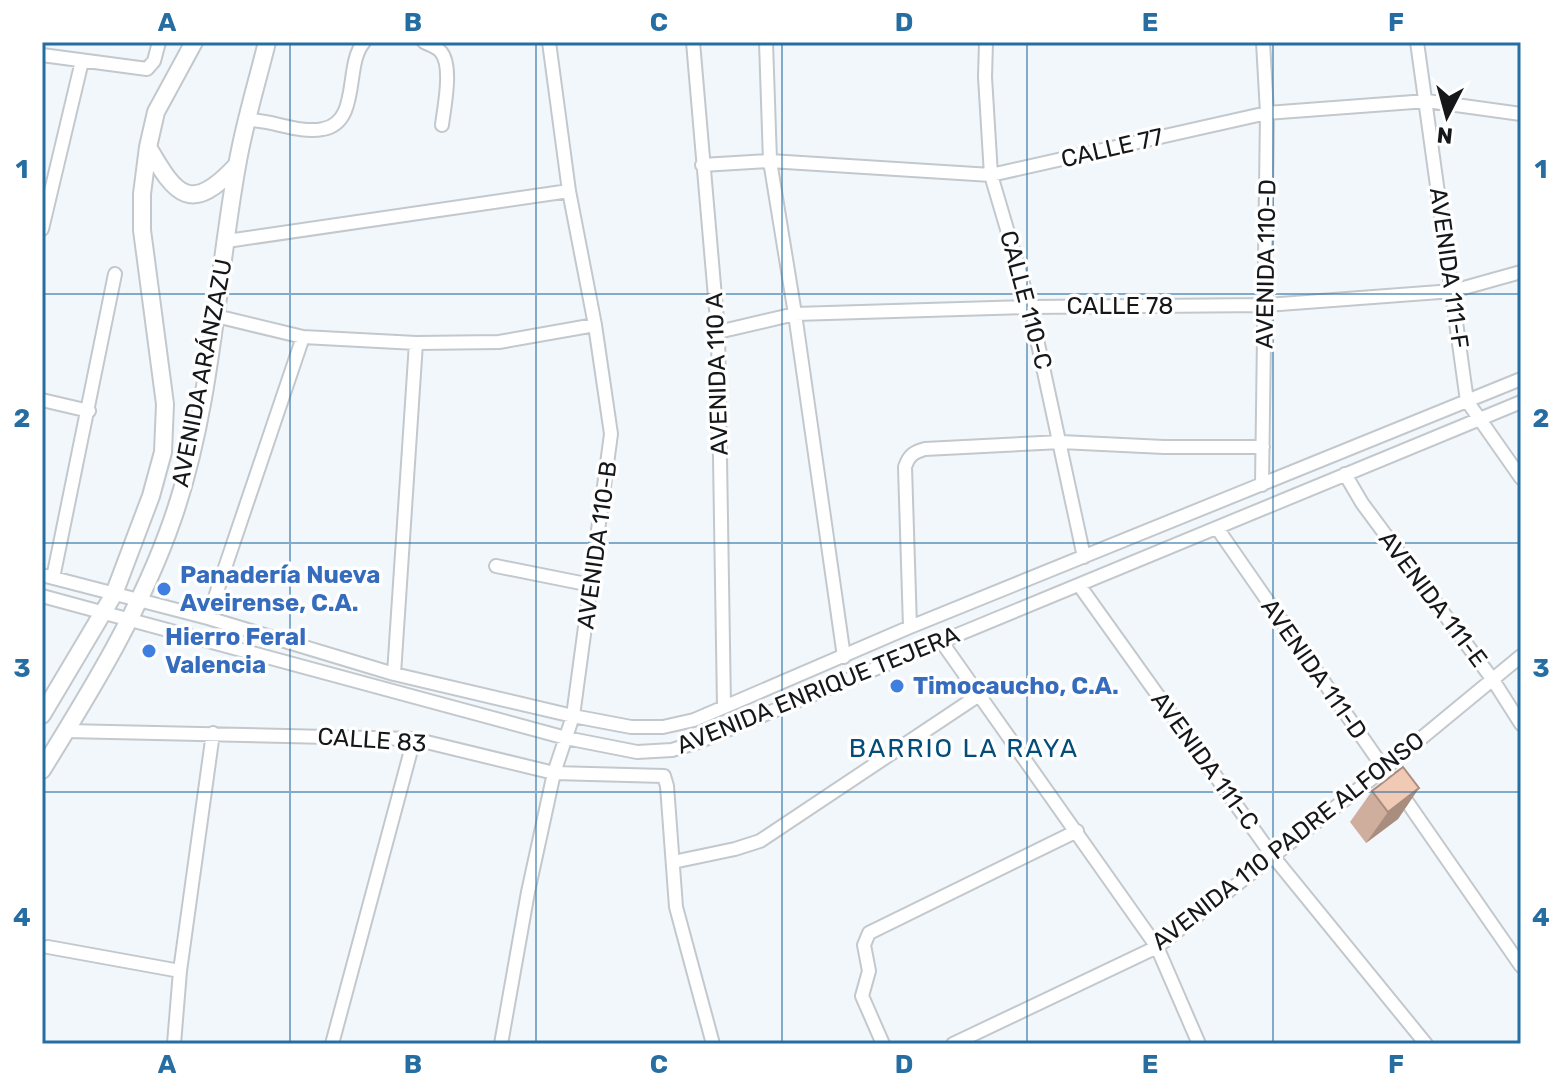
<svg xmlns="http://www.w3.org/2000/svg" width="1563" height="1086" viewBox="0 0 1563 1086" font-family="Rubik,sans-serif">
  <rect width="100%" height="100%" fill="#f1f7fb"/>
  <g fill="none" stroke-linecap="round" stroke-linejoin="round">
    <defs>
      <path id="street" d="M424,42C430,45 437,47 441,52C453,66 444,108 442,125
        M693,42L718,332L724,707
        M766,42L770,161L795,314L844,657
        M986,42L985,77L991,175L1030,307L1084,557
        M1417,42L1467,401L1521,478
        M42,55L147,69L154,61L159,42
        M248,120C272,120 299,134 323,129C361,122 344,64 364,42
        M702,165L770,161L991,175L1267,113L1427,101L1521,114
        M42,229L82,61
        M227,241L569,191
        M216,316L303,337L416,343L499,342L595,325
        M718,332L795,314L1030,307L1266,305L1453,291L1521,272
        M42,400L89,411
        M1345,474L1362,503L1493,680L1521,724
        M1262,485L1267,113L1263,42
        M1217,528L1521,966
        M496,566L591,585
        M42,575L208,618L394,674L573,716L631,727H663L694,720L910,627L1521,379
        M53,578L115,274
        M1079,585L1272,855L1426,1044
        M42,596L566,738L637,752L672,750L698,742L1521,402
        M208,618L303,337
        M910,627L905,467C909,455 914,452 925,449L1061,442L1164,447H1263
        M941,641L1157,947L1199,1044
        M394,674L416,343
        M66,731L414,739L554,773L664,776L667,786L676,907L713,1044
        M673,862L735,849L760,841L979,695
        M48,947L180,971
        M174,1044L180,971L213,733
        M332,1044L414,739
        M501,1044L528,892L554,773L573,716L611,434L595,325L569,191L549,42
        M883,1044L862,996L869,971L864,945L869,933L1077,831
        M953,1044L1157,947L1384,769L1521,656"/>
      <path id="secondary" d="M148,147C176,196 191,215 237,165
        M42,715L114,594L151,496L163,452L165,404L142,230V194L148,147L156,112L194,42
        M42,770C92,689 142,608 173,518C212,405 216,283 237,166C244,124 257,83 267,42"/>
    </defs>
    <use href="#street" stroke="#c3c8cd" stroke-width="16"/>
    <use href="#secondary" stroke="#c3c8cd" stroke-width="20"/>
    <use href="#street" stroke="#fff" stroke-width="12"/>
    <use href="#secondary" stroke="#fff" stroke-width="16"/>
  </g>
  <path fill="#cfae9d" d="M1419,788L1398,819L1366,843L1350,822L1372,791Z"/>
  <path fill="#a98d7f" d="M1419,788L1398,819L1366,843L1388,812Z"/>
  <path fill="#f1cab6" stroke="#a98d7f" stroke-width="2" d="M1403,767L1419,788L1388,812L1372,791Z"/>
  <path fill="none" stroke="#266da1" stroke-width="2" stroke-opacity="0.55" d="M290,42V1044M536,42V1044M782,42V1044M1027,42V1044M1273,42V1044M42,294H1521M42,543H1521M42,792H1521"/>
  <g fill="#3f7fe0" stroke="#fff" stroke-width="3">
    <circle cx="164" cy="589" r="8"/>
    <circle cx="149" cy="651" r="8"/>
    <circle cx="897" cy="686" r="8"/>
  </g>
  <g text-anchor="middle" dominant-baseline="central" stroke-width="7" stroke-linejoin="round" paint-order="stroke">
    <g font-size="24" fill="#151719" stroke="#fff">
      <text transform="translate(1112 148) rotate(-13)">CALLE 77</text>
      <text transform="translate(1266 264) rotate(-89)">AVENIDA 110-D</text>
      <text transform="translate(1449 268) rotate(82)">AVENIDA 111-F</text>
      <text transform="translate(1026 300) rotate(75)">CALLE 110-C</text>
      <text x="1120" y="306">CALLE 78</text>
      <text transform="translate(202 373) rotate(-79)">AVENIDA ARÁNZAZU</text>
      <text transform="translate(717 374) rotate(-92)">AVENIDA 110 A</text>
      <text transform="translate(597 545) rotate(-82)">AVENIDA 110-B</text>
      <text transform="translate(1433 599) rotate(53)">AVENIDA 111-E</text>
      <text transform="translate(1314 669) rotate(55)">AVENIDA 111-D</text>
      <text transform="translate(818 690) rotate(-22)">AVENIDA ENRIQUE TEJERA</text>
      <text transform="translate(372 740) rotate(4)">CALLE 83</text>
      <text transform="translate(1205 761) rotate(54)">AVENIDA 111-C</text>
      <text transform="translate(1288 841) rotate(-38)">AVENIDA 110 PADRE ALFONSO</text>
    </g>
    <g font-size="24" font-weight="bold" fill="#366cbe" stroke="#fff" text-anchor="start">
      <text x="180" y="575">Panadería Nueva<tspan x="180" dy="28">Aveirense, C.A.</tspan></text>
      <text x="165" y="637">Hierro Feral<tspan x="165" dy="28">Valencia</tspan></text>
      <text x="913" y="686">Timocaucho, C.A.</text>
    </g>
    <g font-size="26" letter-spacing="2" fill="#034d7b" stroke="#fff">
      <text x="964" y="748">BARRIO LA RAYA</text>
    </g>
  </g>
  <rect width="1563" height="1086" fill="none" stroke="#ffffff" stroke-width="88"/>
  <g transform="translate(1447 116) rotate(186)" stroke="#ffffff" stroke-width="6" paint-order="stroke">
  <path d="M0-6L14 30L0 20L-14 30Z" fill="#151719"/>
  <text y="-12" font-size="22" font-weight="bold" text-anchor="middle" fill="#151719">N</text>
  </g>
  <rect x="44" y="44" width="1475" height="998" fill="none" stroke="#266da1" stroke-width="3"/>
  <g font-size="26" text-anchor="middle" font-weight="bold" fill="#266da1">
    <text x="167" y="31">A</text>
    <text x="413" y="31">B</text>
    <text x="659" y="31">C</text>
    <text x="904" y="31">D</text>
    <text x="1150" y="31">E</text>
    <text x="1396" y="31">F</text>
    <text x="22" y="178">1</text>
    <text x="1541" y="178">1</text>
    <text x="22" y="427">2</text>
    <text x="1541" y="427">2</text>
    <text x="22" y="677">3</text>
    <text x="1541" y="677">3</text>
    <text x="22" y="926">4</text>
    <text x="1541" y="926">4</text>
    <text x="167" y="1073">A</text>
    <text x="413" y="1073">B</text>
    <text x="659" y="1073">C</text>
    <text x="904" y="1073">D</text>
    <text x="1150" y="1073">E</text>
    <text x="1396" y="1073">F</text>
  </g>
</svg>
